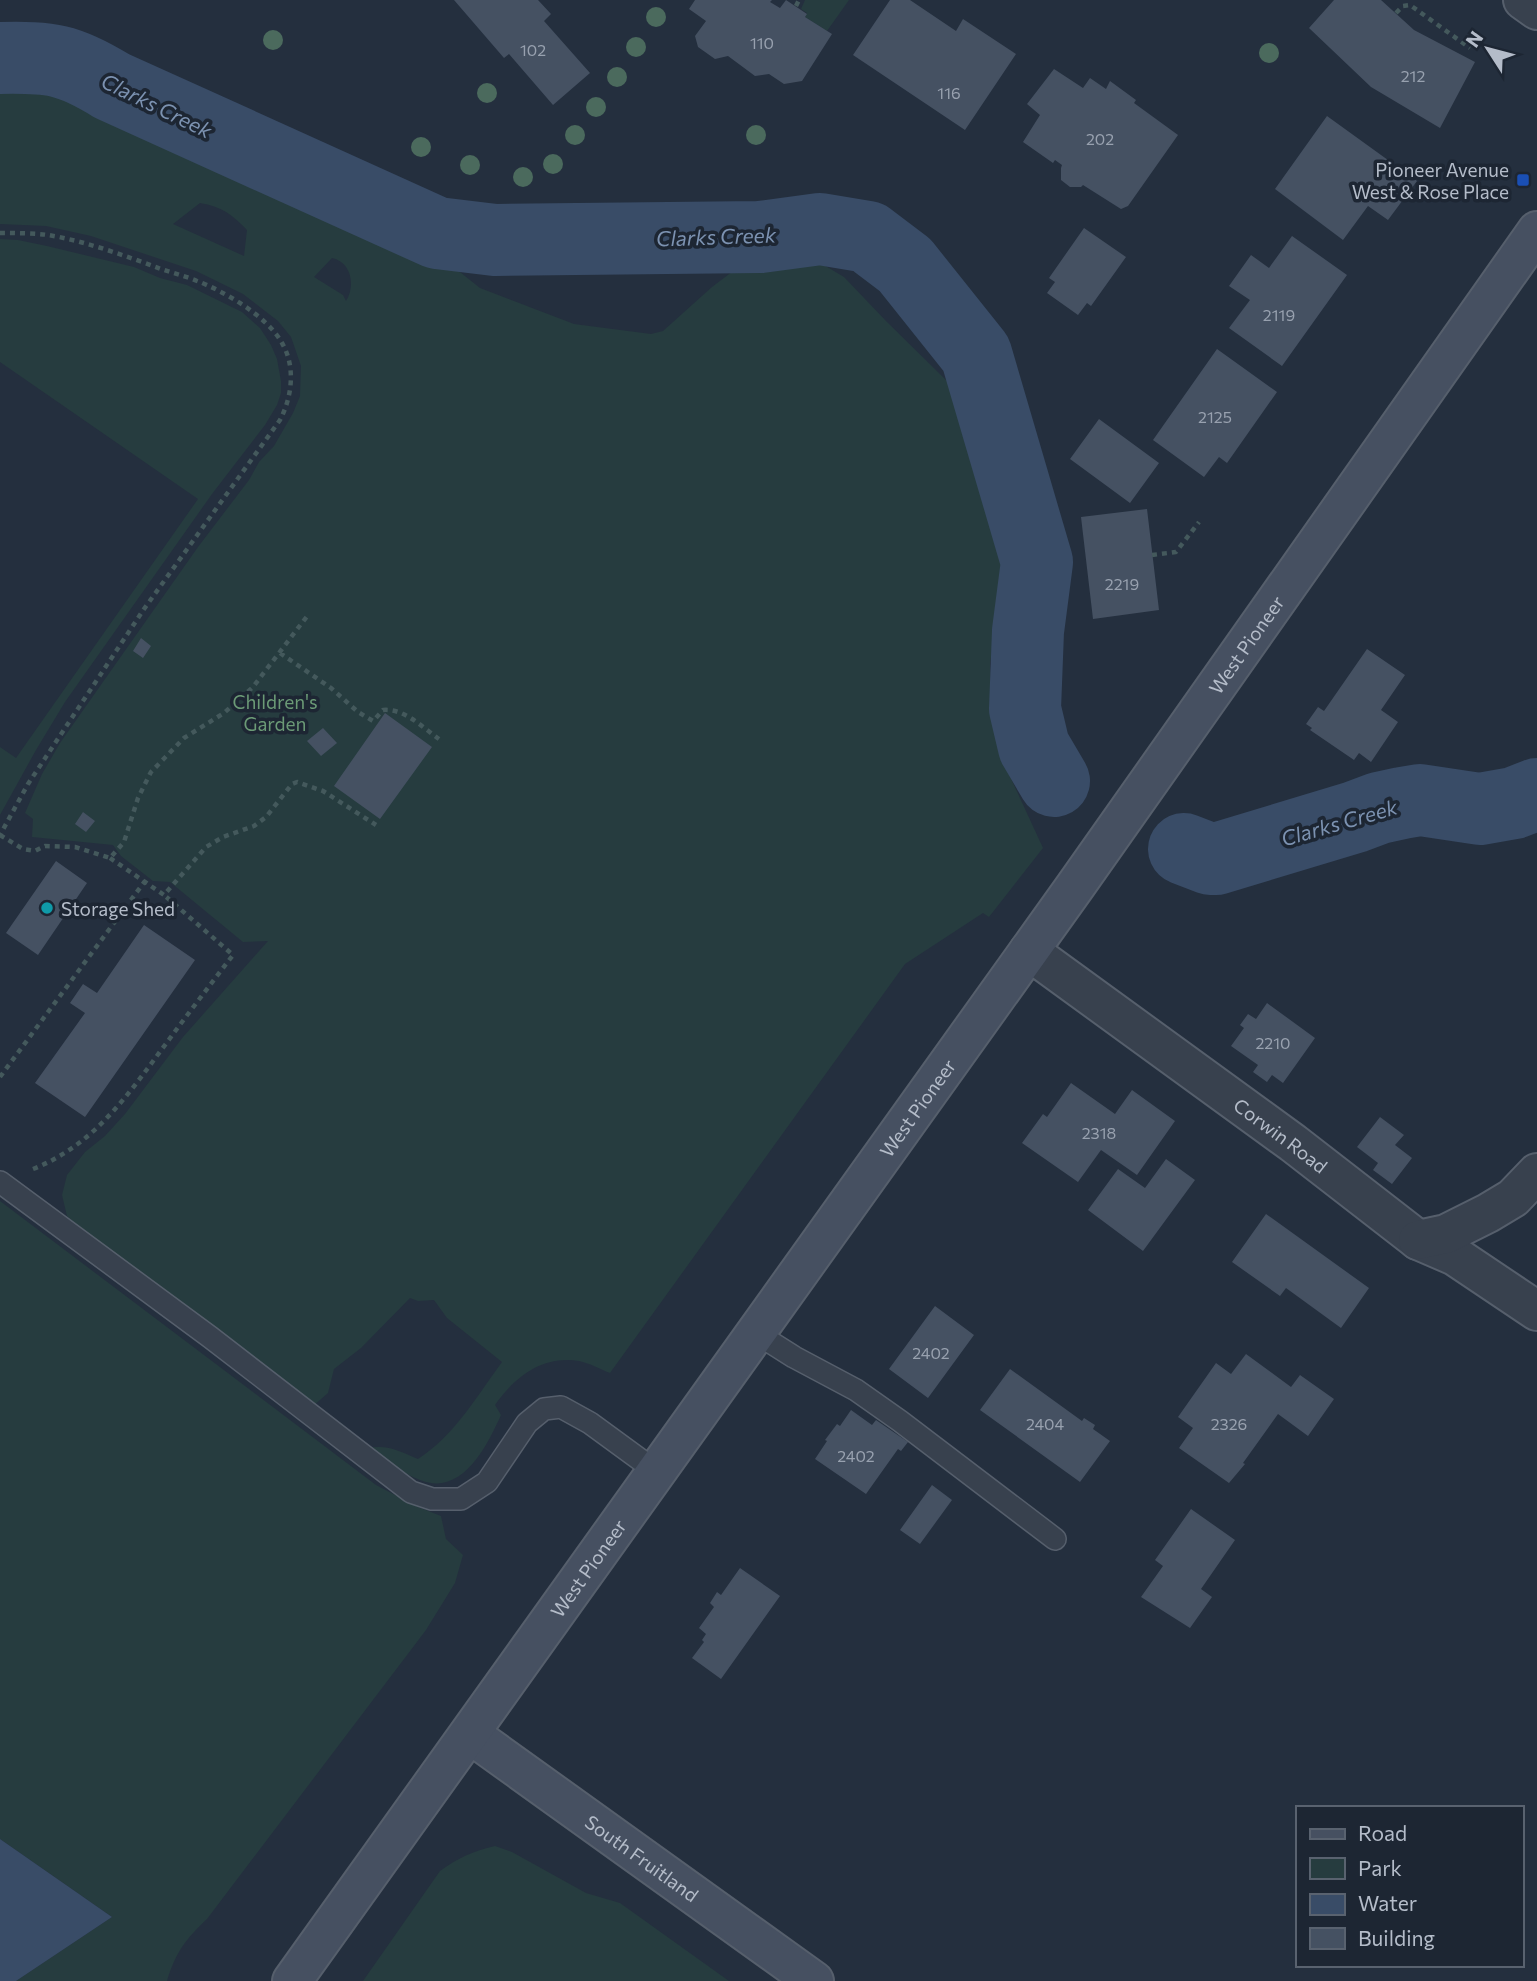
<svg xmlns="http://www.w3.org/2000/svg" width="1537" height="1981" viewBox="0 0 1537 1981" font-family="Commissioner,sans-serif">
  <rect width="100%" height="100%" fill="#242f3e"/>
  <path fill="#263c3f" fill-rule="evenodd" d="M805,0H849L827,31L805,17L807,13L801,9Z
    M0,87L62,91L431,249L480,288L574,324L651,334L663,331L712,287L749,259L778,253L812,258L844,277L886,321L946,380L977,418L984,466L1001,525L1005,573L990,663L992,708L1001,757L1043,848L989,917L983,913L905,964L610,1373C600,1369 589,1363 579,1361C542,1355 515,1377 495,1405L501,1415C487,1446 462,1497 420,1480C401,1473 385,1459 369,1448C387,1444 402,1452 418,1459C454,1436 477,1396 502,1362L447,1318L434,1300L418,1301L410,1298L361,1348L334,1369L328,1393L313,1406L87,1234L67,1216L62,1195L67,1175L85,1152L105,1136L125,1114L183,1037L268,941L243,942L170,882L153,881L121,856L113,845L32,837L33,819L25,813L42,774L60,743L198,547L249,480L259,462L274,446L293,413L300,396L301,366L291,337L278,321L243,294L196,271L91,236L46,226L0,224ZM200,203C221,206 233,215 247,230L244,256L173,224ZM332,258C351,262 356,285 346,301L343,295L314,277Z
    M0,239L18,240L47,246L134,267L160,278L187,285L242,312L260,328L271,345L277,359L281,381V393L277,405L265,425L212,494L65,702L36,750L0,815V747L16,758L198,499L0,362Z
    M0,1201L376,1485L418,1507L441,1516L446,1539L463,1555L455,1583L426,1630L207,1919C185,1940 176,1952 167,1981H16L112,1917L0,1839Z
    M495,1846L512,1852L586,1893L620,1903L729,1981H363L440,1871C458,1858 473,1851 495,1846Z"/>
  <path fill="#394c67" d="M0,1839L112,1917L16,1981H0Z"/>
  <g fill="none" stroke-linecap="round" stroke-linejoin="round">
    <path stroke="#394c67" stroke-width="72" d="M0,58C51,57 68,59 112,86L437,233L495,240L760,237L820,229L868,237L905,265L976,354L1037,562L1028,631L1025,709L1034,747L1054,781
      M1184,849L1210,859H1216L1355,817L1379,808L1402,803L1420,800L1480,809L1514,803L1537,794"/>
  </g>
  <path fill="#455162" d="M454,0H538L551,14L544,21L590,73L553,105L509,54L504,58Z
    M695,0H772L770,2L780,8L786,0L807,14L805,17L832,34L802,81L784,84L769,74L755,76L728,56L715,59L698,47L695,36L706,21L689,9Z
    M890,0H910L956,31L963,19L1016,54L965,130L853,55Z
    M1334,0H1381L1414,30L1475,62L1440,128L1371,87L1309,28Z
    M1054,69L1083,88L1090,78L1106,89L1110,81L1136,100L1134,103L1178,135L1128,206L1121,209L1083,185L1081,187H1070L1061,180V168L1062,165L1055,160L1053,163L1023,142L1040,115L1027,104Z
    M1327,116L1417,181L1388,220L1368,206L1343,240L1275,189Z
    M1084,228L1126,257L1091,306L1087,303L1078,315L1047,293L1055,282L1049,278Z
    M1292,236L1347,275L1282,366L1229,328L1250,300L1229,286L1251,255L1269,268Z
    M1217,349L1277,392L1227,463L1219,457L1204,477L1153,440Z
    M1099,419L1159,463L1130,503L1070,459Z
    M1147,509L1159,610L1093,619L1081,517Z
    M141,638L151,646L143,658L133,651Z
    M1367,649L1405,675L1381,710L1398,722L1371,762L1359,753L1354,760L1310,730L1312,728L1306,724L1318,707L1324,711Z
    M385,713L432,747L380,819L334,786Z
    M323,728L337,743L321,756L307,741Z
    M83,812L95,821L86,832L75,824Z
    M56,861L87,883L38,955L6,933Z
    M144,925L195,960L85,1117L35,1083L85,1013L70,1003L83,984L97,993Z
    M1267,1003L1315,1038L1283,1083L1272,1075L1267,1082L1253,1072L1258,1065L1231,1046L1244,1028L1240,1025L1248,1014L1256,1019Z
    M1071,1083L1115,1114L1132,1090L1175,1121L1137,1175L1101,1150L1078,1182L1022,1143L1043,1114L1047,1117Z
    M1380,1117L1404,1135L1395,1145L1412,1158L1392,1184L1373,1170L1378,1163L1357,1147Z
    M1166,1159L1195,1180L1143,1251L1088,1210L1118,1169L1145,1188Z
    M1266,1214L1369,1288L1341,1328L1286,1288L1280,1296L1232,1262Z
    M935,1306L974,1335L928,1398L889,1369Z
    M1246,1354L1291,1387L1300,1375L1334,1399L1308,1436L1278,1414L1243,1463L1245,1464L1229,1483L1179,1448L1193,1428L1178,1417L1216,1363L1231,1374Z
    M1010,1369L1082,1421L1084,1418L1095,1425L1093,1429L1110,1441L1080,1482L980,1410Z
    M851,1410L872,1425L876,1420L908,1442L901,1451L898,1449L866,1494L815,1459L827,1441L825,1440L837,1424L840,1426Z
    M932,1485L952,1500L920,1544L900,1530Z
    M1191,1509L1235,1540L1201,1589L1212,1597L1190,1628L1141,1597L1163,1566L1155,1560Z
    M740,1568L780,1596L721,1679L692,1658L704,1642L702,1640L706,1634L699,1628L714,1607L710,1603L717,1592L721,1595Z"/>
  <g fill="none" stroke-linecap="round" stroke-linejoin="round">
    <defs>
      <path id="lane" d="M0,1182L210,1337L411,1492L432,1499H461L487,1482L527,1423L544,1409L561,1407L590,1423L657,1472
        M756,1333L794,1357L856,1390L900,1421L1055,1539"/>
      <g id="street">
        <path d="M1523,0L1537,10"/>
        <path id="s1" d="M1029,951L1293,1143L1418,1240L1455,1256L1537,1311"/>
        <path d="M1418,1240L1446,1234L1488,1213L1513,1198L1537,1173"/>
      </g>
      <g id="secondary">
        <path id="s2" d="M470,1734L814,1981"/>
        <path id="s3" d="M292,1981L1074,888L1537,231"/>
      </g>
    </defs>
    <use href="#lane" stroke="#565f6c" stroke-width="24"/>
    <use href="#street" stroke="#565f6c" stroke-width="42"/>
    <use href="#secondary" stroke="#565f6c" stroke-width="42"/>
    <path stroke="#44595c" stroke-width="4.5" stroke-dasharray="5 5" stroke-linecap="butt" d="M796,6L799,0
      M1396,13L1403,6L1410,5L1470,48
      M0,233C16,233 33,233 48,235C85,241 126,256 161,269C173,273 185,276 197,281C224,291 268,317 282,343C296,367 292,397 280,420L144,609L28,784L0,835
      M1152,555L1176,552L1199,522
      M280,653L331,688L358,712L373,721L383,710C404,708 422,727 439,739
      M0,835L23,849L35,851L45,846L75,847L110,858L124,842L138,798L151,772L184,738L224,713L253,687L308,615
      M110,858L164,895L206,847L223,837L254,826L266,817L292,784L297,782L323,791L376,825
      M0,1077L145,881
      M33,1169C94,1145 127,1096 165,1045C187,1015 210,985 233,955L164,895"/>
    <use href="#lane" stroke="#38414e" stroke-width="21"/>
    <use href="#street" stroke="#38414e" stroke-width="38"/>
    <use href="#secondary" stroke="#465061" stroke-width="38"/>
  </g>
  <g fill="#4b6a5d">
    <circle cx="656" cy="17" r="10"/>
    <circle cx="273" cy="40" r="10"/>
    <circle cx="636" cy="47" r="10"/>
    <circle cx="1269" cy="53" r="10"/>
    <circle cx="617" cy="77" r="10"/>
    <circle cx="487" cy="93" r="10"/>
    <circle cx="596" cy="107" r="10"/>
    <circle cx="575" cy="135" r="10"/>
    <circle cx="756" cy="135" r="10"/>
    <circle cx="421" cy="147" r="10"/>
    <circle cx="553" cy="164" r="10"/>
    <circle cx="470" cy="165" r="10"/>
    <circle cx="523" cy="177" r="10"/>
  </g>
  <rect fill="#1a4fb4" stroke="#1d2633" stroke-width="2.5" x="1516" y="173" width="14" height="14" rx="3.5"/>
  <circle fill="#0f9aa8" stroke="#1d2633" stroke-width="2.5" cx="47" cy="908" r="7"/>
  <g text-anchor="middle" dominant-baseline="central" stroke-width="7" stroke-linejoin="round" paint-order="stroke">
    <g font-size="16" fill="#98a1af">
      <text x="762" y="42">110</text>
      <text x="533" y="49">102</text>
      <text x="1413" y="75">212</text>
      <text x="949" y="92">116</text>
      <text x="1100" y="138">202</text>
      <text x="1279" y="314">2119</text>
      <text x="1215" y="416">2125</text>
      <text x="1122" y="583">2219</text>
      <text x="1273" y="1042">2210</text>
      <text x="1099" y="1132">2318</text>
      <text x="931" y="1352">2402</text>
      <text x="1045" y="1423">2404</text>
      <text x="1229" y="1423">2326</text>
      <text x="856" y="1455">2402</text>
    </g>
    <g font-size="19" fill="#b4bcc9" stroke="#1d2633" text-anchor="end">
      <text x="1509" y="169">Pioneer Avenue<tspan x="1509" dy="22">West &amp; Rose Place</tspan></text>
      <text x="61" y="908" text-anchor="start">Storage Shed</text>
    </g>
    <g font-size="19" fill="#b4bcc9" stroke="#1d2633">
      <text stroke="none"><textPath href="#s3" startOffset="1642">West Pioneer</textPath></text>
      <text stroke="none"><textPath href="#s3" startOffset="1074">West Pioneer</textPath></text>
      <text stroke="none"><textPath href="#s1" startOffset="312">Corwin Road</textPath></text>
      <text stroke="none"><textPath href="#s3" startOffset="508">West Pioneer</textPath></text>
      <text stroke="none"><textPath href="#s2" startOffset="212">South Fruitland</textPath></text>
    </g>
    <g font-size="19" fill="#6b9a76" stroke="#1d2633">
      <text x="275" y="701">Children's<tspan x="275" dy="22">Garden</tspan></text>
    </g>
    <g font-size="21" font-style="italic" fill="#7c92b1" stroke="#1d2633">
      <text transform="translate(157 105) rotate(26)">Clarks Creek</text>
      <text transform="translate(716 236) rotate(-2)">Clarks Creek</text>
      <text transform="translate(1339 822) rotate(-16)">Clarks Creek</text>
    </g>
  </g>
  <rect x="1296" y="1806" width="228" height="161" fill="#1d2633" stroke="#59626f" stroke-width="2"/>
  <rect x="1310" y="1829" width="35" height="10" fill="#465061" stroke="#59626f" stroke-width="2"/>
  <text x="1358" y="1841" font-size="21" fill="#b4bcc9">Road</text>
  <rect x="1310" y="1858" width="35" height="21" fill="#263c3f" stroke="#59626f" stroke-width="2"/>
  <text x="1358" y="1876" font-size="21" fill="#b4bcc9">Park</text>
  <rect x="1310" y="1894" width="35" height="21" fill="#394c67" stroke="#59626f" stroke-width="2"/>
  <text x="1358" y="1911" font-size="21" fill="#b4bcc9">Water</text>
  <rect x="1310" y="1928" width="35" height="21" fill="#455162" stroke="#59626f" stroke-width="2"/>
  <text x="1358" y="1946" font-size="21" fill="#b4bcc9">Building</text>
  <g transform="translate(1488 49) rotate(306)" stroke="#1d2633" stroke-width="5" paint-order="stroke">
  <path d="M0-5L12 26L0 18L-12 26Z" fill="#b4bcc9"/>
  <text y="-10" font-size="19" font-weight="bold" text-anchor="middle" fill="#b4bcc9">N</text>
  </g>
</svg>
